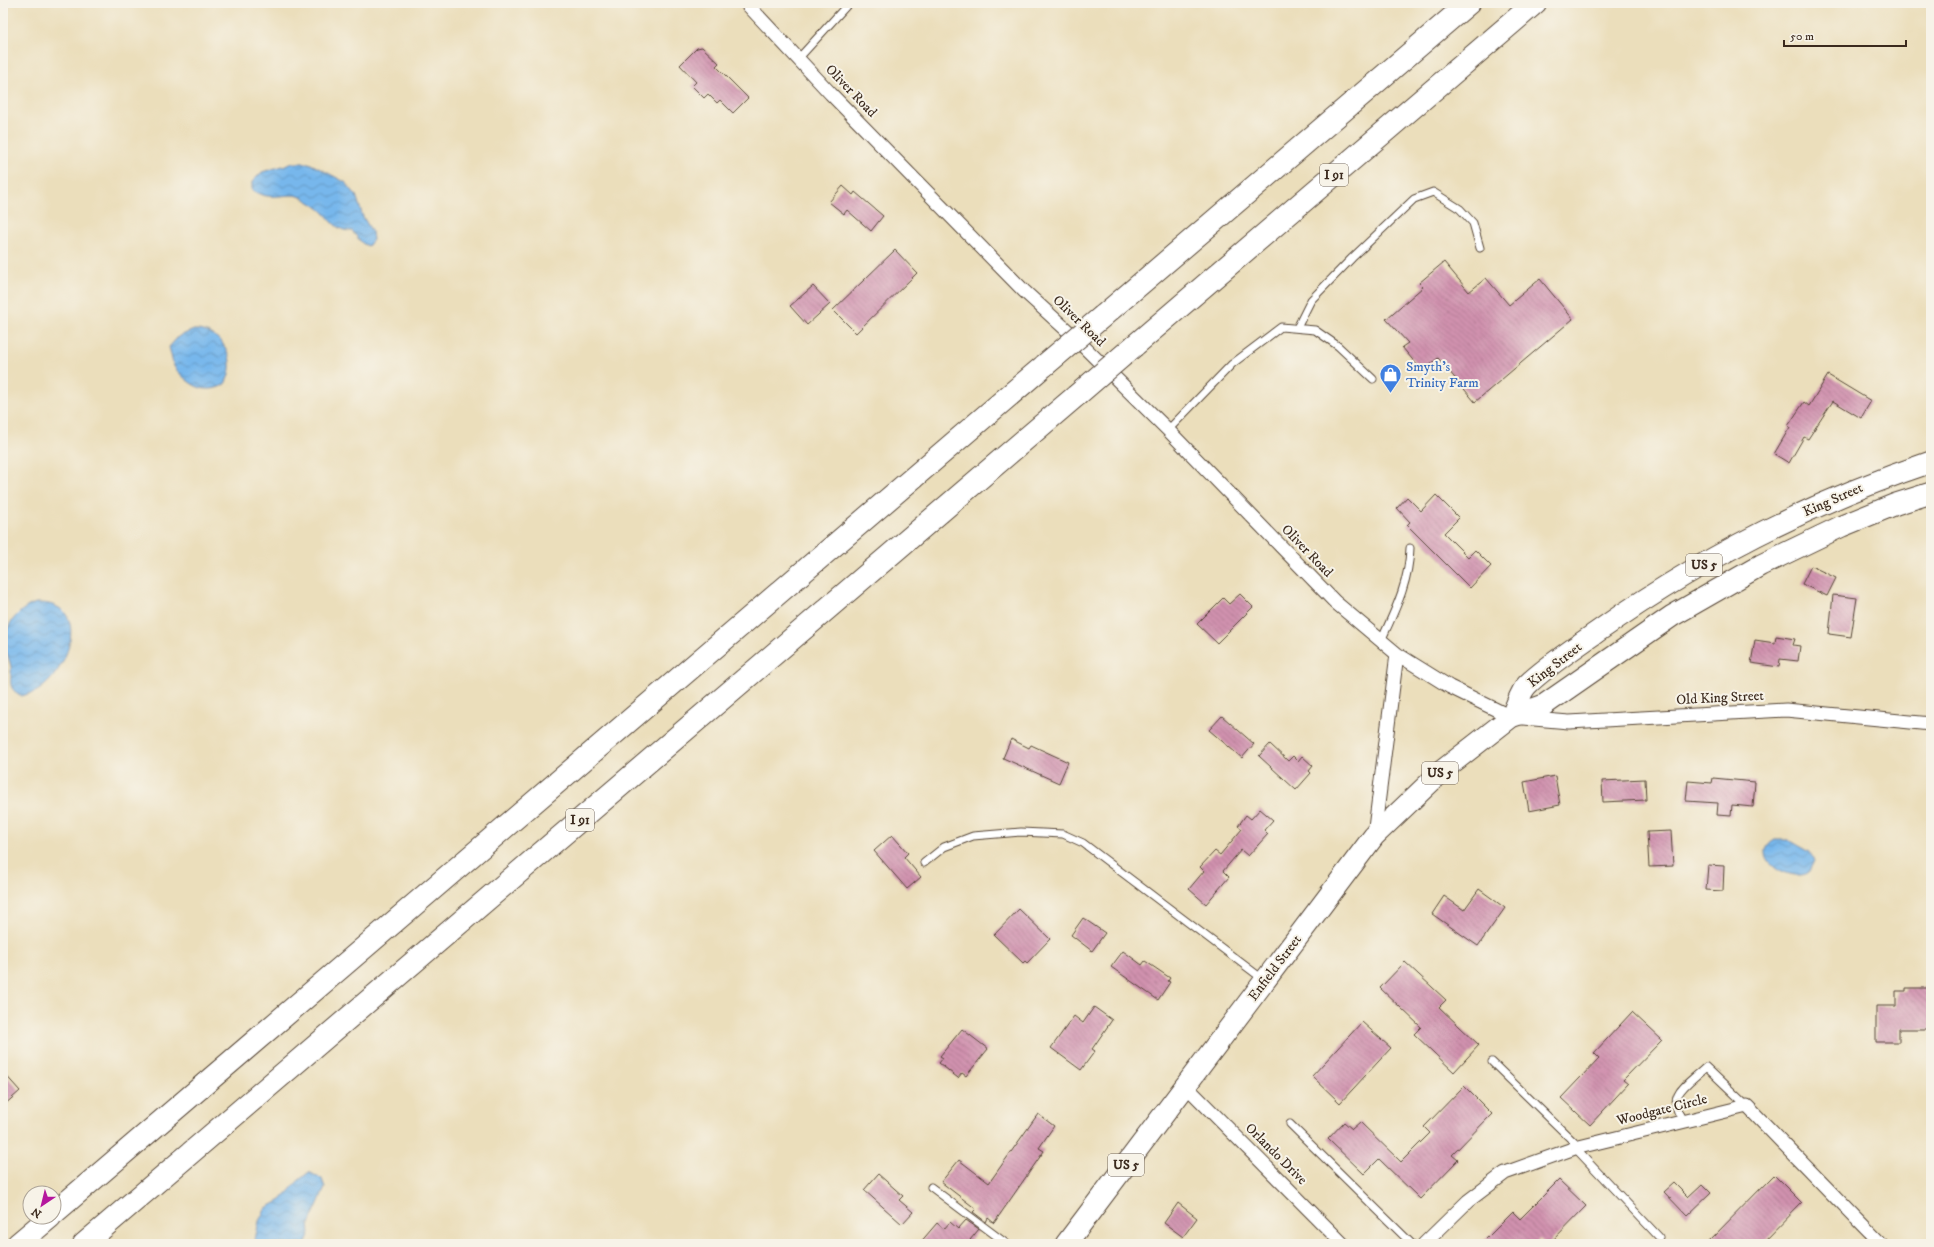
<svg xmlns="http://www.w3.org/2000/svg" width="1934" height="1247" viewBox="0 0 1934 1247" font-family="'IM FELL DW Pica',serif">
  <defs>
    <pattern id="water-waves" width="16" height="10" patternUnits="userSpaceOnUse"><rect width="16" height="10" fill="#77b7ec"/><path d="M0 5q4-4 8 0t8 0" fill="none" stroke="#6395bf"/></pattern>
    <pattern id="building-back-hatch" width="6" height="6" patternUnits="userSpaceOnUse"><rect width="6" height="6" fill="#d091ae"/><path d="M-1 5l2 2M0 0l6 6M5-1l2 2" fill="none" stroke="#aa778d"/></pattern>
  </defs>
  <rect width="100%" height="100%" fill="#f7f3e8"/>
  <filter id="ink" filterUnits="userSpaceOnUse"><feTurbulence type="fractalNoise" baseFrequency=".025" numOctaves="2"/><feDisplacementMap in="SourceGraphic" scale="8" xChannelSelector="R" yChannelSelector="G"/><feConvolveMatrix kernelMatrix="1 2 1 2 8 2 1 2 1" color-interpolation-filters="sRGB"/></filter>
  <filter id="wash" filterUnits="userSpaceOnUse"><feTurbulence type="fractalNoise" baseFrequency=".012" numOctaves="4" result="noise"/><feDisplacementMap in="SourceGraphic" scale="16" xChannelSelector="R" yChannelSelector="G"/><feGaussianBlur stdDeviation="0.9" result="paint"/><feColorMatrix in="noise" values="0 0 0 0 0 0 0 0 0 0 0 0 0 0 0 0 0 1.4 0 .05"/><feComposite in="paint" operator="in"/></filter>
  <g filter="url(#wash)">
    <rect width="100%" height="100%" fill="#ebdebb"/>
    <path fill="url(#water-waves)" stroke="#597085" d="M293,163H309L345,182L356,195L363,217L372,232L373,240L368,246L362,243L352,231C337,231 334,223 324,213C319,207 308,201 301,197C287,191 271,203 252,190V182L262,172Z
      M194,330C220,329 239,358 226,382C225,385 220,387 216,388C199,393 185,380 175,368C172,363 171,353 169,347L179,336Z
      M36,603C94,601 69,672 37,691C33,693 27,694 22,696C6,688 12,682 11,667C10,660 6,653 5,646C2,628 19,608 36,603Z
      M1775,840H1789L1810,852L1814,861L1808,873C1788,883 1748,855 1775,840Z
      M309,1172L322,1179L325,1188L309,1224L310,1233L305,1244H254L259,1221L266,1208L281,1200L298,1181Z"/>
    <g id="blocks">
      <path fill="url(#building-back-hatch)" d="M702,47L719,63L716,66L748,98L733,113L720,100L717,103L708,94L704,98L692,86L696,82L680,65L697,48Z
        M843,186L853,195L855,192L883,216L871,231L847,210L844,214L829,202Z
        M895,250L917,273L856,333L833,310Z
        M1444,262L1469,292L1486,278L1509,305L1540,279L1573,319L1475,402L1438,358L1422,371L1402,347L1408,343L1386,319L1423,287L1419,283Z
        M813,286L830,304L807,325L790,306Z
        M1828,375L1871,401L1861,418L1833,401L1808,439L1804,437L1789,463L1774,454L1790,427L1788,426L1804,402L1809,406Z
        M1436,495L1459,518L1444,533L1468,557L1475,550L1491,566L1470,588L1407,525L1410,522L1397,508L1407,497L1421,511Z
        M1811,566L1836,578L1827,596L1802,584Z
        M1240,594L1253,607L1217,643L1197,624L1223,598L1229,604Z
        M1833,595L1857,598L1851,637L1829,634Z
        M1776,636L1795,639L1793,645L1800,646L1798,661L1780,659L1779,667L1751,663L1755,640L1775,643Z
        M1222,716L1254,744L1242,758L1209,730Z
        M1011,739L1029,748L1031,745L1068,762L1059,783L1003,758Z
        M1270,744L1288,761L1293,756L1298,761L1302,756L1313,766L1309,771L1311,773L1296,790L1259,756Z
        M1555,776L1560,805L1529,811L1524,782Z
        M1713,778L1755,782L1753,807L1732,805L1731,816L1717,815L1718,803L1686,801L1688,781L1712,783Z
        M1645,779L1646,800L1603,802L1602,781Z
        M1260,809L1273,820L1264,830L1268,834L1248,856L1241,850L1223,871L1229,877L1206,904L1189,889L1204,871L1200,867L1215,851L1220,855L1242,829L1238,826L1246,815L1251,819Z
        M1671,831L1673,866L1649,867L1647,832Z
        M892,835L908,853L904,857L921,877L907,889L874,851Z
        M1708,865L1724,866L1723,891L1706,890Z
        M1479,889L1505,908L1478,946L1432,914L1444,896L1464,910Z
        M1019,909L1050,939L1027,963L1025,961L1023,963L994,935Z
        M1083,918L1105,933L1092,951L1071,935Z
        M1123,951L1142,965L1145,961L1170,978L1168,981L1170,982L1158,1000L1111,967Z
        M1405,962L1446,1000L1439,1007L1479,1045L1454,1072L1414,1034L1421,1027L1380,988Z
        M1906,988H1929V991H1931V1029H1899V1042H1876V1006H1896V991H1906Z
        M1094,1007L1112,1020L1092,1049L1095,1051L1081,1070L1051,1048L1074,1016L1083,1023Z
        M1632,1012L1662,1040L1623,1080L1628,1084L1590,1125L1561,1098L1599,1058L1594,1053Z
        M1362,1022L1391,1048L1340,1103L1312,1076Z
        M962,1029L988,1049L966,1076L962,1073L958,1078L939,1063L943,1058L940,1056Z
        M3,1072L20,1091L3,1106Z
        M1464,1086L1492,1114L1452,1155L1458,1160L1420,1199L1379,1159L1364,1174L1328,1139L1344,1122L1352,1129L1360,1122L1401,1162L1430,1133L1424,1127Z
        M1038,1114L1054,1126L1039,1148L1044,1151L994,1223L988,1218L986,1222L973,1212L976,1209L941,1182L959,1160L989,1183Z
        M878,1174L903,1196L899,1200L913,1212L902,1224L864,1190Z
        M1774,1175L1802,1203L1762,1244H1706Z
        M1559,1180L1586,1206L1549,1244H1545L1540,1239L1535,1244H1481L1513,1212L1520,1219Z
        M1674,1183L1688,1197L1702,1184L1711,1193L1687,1216L1664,1192Z
        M1178,1203L1197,1218L1183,1237L1164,1223Z
        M966,1220L979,1229L970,1240L975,1244H919L937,1223L944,1229L950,1222L958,1229Z"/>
    </g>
  </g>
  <g filter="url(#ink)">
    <use href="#blocks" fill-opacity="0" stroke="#554536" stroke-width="1"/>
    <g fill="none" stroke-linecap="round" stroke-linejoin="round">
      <defs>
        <path id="lane" d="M798,59L849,3
          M1297,328L1311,300L1352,258L1414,199L1433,192L1460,209L1473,223L1480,248
          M1168,430L1232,364L1281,327L1315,330L1338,346L1373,379
          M1381,641C1395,610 1409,583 1410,548
          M924,863L944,847L973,836L1021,832L1063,834L1083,843L1264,980
          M1492,1062L1579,1147
          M1684,1121C1663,1096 1688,1084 1706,1067L1747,1106
          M1290,1124L1412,1244
          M1575,1148L1659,1237
          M931,1187L1007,1244"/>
        <path id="street" d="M746,3L831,94L1024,291L1070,333L1168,430L1335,602L1397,654L1450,687L1511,717L1569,722L1786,710L1931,724
          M1374,836L1397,654
          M1187,1087L1343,1244
          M1424,1244L1468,1201L1505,1173L1575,1148L1747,1106L1881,1244"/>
        <path id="primary" d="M1511,717C1516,708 1520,692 1527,685C1545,667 1576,647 1597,632C1700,559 1812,502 1931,462
          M1066,1244L1374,836L1443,770L1511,717L1544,705L1672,616L1761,565L1842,526L1896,504L1931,493"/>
        <path id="highway" d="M1103,316L1469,3
          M1134,346L1535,3
          M54,1213L1045,365
          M18,1244L50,1217
          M84,1244L1076,396"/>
      </defs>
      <use href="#lane" stroke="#554536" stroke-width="9"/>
      <use href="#street" stroke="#554536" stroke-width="15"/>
      <use href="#primary" stroke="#554536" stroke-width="23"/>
      <use href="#highway" stroke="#554536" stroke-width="24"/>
      <use href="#lane" stroke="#fff" stroke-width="7"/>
      <use href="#street" stroke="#fff" stroke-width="13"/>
      <use href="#primary" stroke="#fff" stroke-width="21"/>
      <use href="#highway" stroke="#fff" stroke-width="22"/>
      <defs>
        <path id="highway-bridge" d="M1045,365L1103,316
          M1076,396L1134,346"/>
      </defs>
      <use href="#highway-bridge" stroke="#554536" stroke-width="24" stroke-linecap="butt"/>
      <use href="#highway-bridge" stroke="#fff" stroke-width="22"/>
    </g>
  </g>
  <defs>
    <symbol id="shop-pin" viewBox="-11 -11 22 30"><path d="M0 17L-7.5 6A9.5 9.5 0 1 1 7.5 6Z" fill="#3f7fe0" stroke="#f7f3e8"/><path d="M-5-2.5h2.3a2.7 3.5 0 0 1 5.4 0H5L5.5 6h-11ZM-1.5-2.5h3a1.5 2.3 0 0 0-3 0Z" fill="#fff"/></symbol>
  </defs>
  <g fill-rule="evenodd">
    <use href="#shop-pin" x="1378" y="362" width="25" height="34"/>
  </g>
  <g text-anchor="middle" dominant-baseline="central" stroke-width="4" stroke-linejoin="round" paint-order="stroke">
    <g fill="#f7f3e8" stroke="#73665b" stroke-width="1">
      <rect x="1320" y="164" width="28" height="22" rx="3"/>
      <rect x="1686" y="554" width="36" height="22" rx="3"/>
      <rect x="1422" y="762" width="36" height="22" rx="3"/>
      <rect x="566" y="809" width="28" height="22" rx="3"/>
      <rect x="1108" y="1154" width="36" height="22" rx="3"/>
    </g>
    <g font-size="13" font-weight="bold" fill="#3b2a1e">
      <text x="1334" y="175">I 91</text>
      <text x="1704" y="565">US 5</text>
      <text x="1440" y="773">US 5</text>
      <text x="580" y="820">I 91</text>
      <text x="1126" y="1165">US 5</text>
    </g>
    <g font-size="14" fill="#3b2a1e" stroke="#f7f3e8">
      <text transform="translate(851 91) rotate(46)">Oliver Road</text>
      <text transform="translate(1079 321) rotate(44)">Oliver Road</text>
      <text transform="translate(1833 500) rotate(-24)">King Street</text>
      <text transform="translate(1307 551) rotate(46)">Oliver Road</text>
      <text transform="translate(1555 665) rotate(-38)">King Street</text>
      <text transform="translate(1720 698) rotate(-3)">Old King Street</text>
      <text transform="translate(1275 968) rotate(-53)">Enfield Street</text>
      <text transform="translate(1662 1110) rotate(-14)">Woodgate Circle</text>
      <text transform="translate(1276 1154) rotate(45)">Orlando Drive</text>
    </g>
    <g font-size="14" fill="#366cbe" stroke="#f7f3e8" text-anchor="start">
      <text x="1406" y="367">Smyth's<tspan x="1406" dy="16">Trinity Farm</tspan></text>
    </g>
  </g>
  <rect width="1934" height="1247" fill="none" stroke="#f7f3e8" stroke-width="16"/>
  <g transform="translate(42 1205) rotate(215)"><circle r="19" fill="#f7f3e8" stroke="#aca397"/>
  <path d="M0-3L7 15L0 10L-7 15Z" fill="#b5179e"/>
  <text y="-6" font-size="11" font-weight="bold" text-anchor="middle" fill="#3b2a1e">N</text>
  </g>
  <path d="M1784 40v6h122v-6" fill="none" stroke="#3b2a1e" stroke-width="2"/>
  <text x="1790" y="40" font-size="12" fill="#3b2a1e" stroke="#f7f3e8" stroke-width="3" paint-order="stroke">50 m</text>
</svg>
